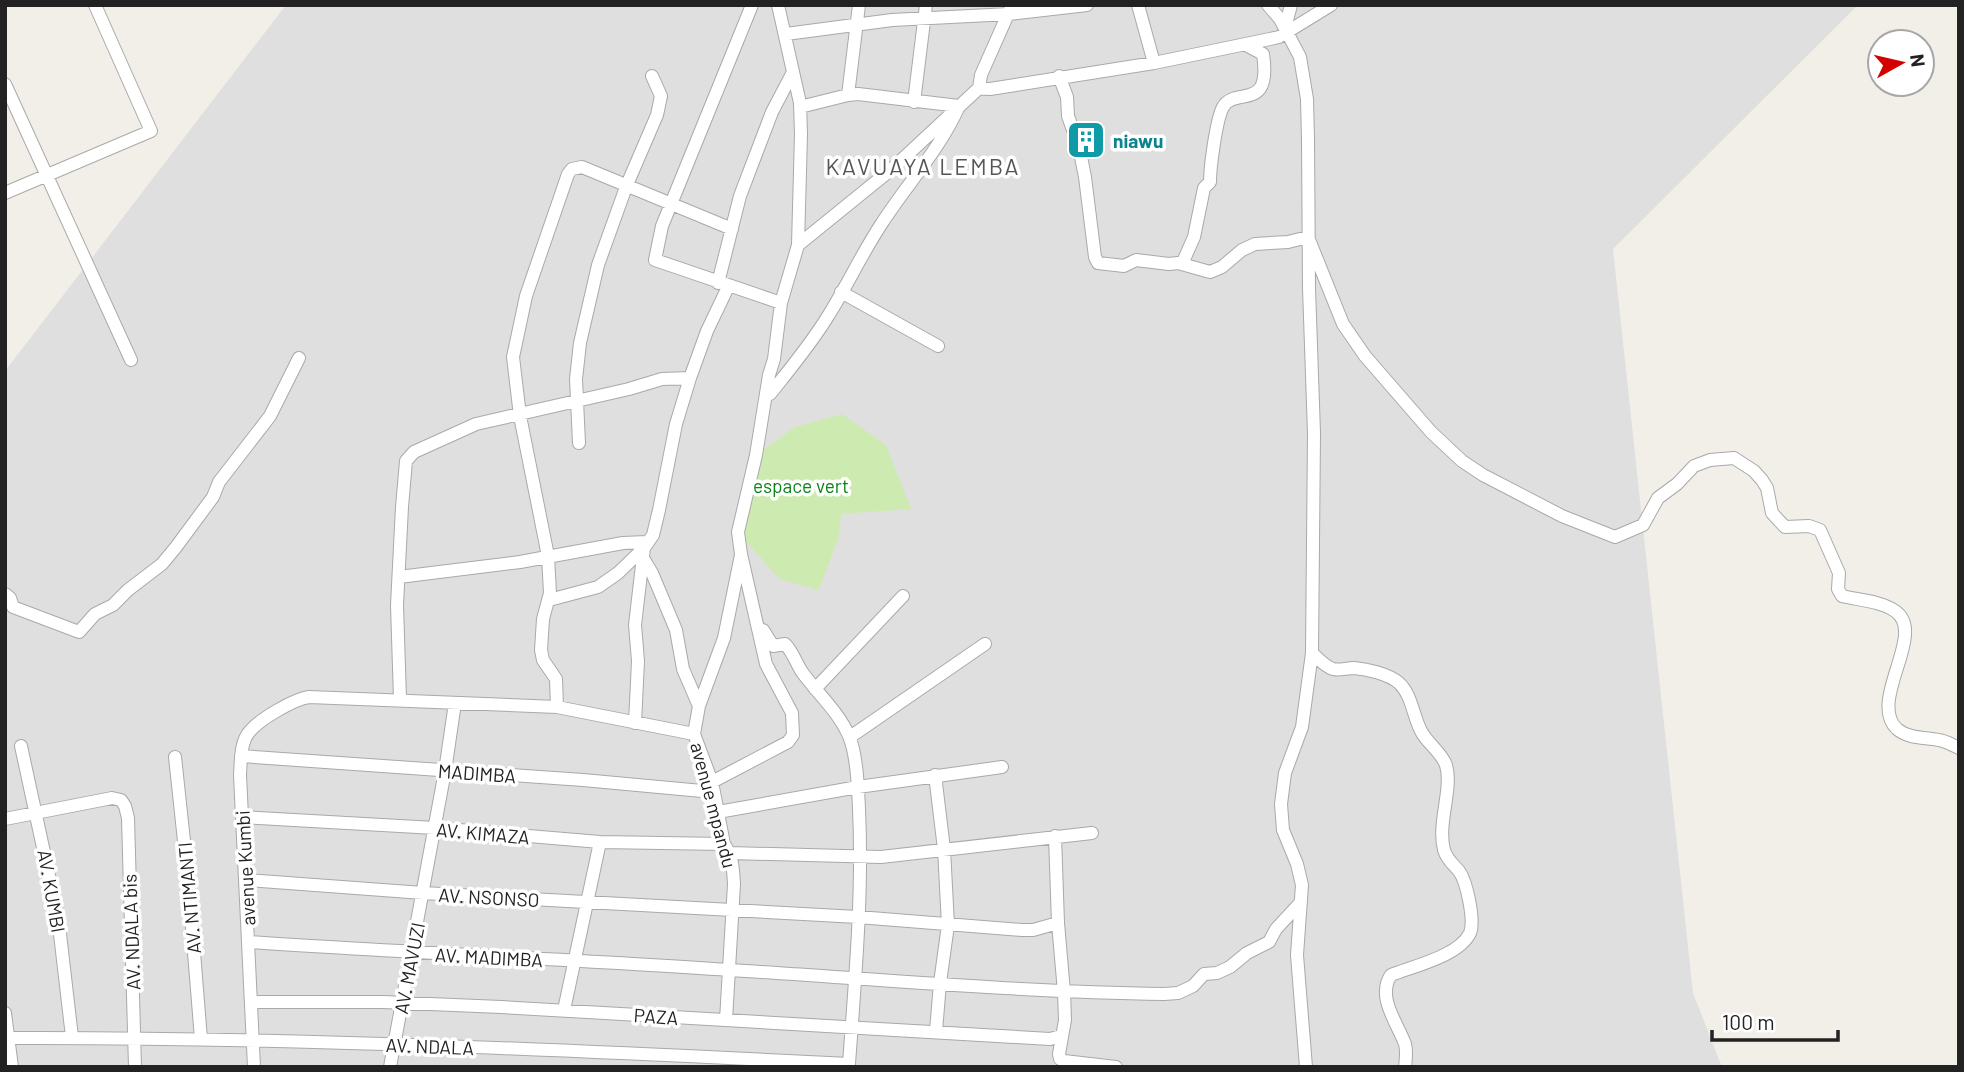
<svg xmlns="http://www.w3.org/2000/svg" width="1964" height="1072" viewBox="0 0 1964 1072" font-family="Barlow,sans-serif">
  <rect width="100%" height="100%" fill="#f2efe9"/>
  <path fill="#e0dfdf" d="M286,5H1858L1613,249L1693,993L1722,1067H5V371Z"/>
  <path fill="#cdebb0" d="M842,414L886,445L911,509L841,514L839,536L819,590L779,579L738,532L756,455L795,427Z"/>
  <g fill="none" stroke-linecap="round" stroke-linejoin="round">
    <defs>
      <path id="minor" d="M752,5L662,226L655,260L781,303
        M1138,5L1154,63
        M1268,5L1280,19L1300,57L1307,99L1308,139L1309,288L1314,433L1312,653L1302,727L1285,773L1281,804L1283,830L1297,864L1302,885L1297,955L1306,1067
        M1285,28L1291,5
        M786,34L892,20L1009,14L1087,5
        M1059,76L1067,97L1068,116L1079,147L1085,177L1095,257L1098,263L1124,266L1136,260L1169,264L1178,263L1210,272L1222,267L1242,250L1255,244L1288,242L1308,237L1343,324L1365,356L1431,432L1462,461L1483,475L1562,516L1615,537L1643,525L1658,498L1677,484L1694,466L1710,460L1734,458L1754,471L1762,480L1767,488L1772,513L1785,527L1809,526L1820,530L1839,573L1838,589L1842,596C1858,600 1881,601 1895,611C1928,633 1867,701 1897,729C1909,739 1924,737 1939,740C1946,741 1952,745 1959,748
        M5,84L131,360
        M979,88L990,89L1154,63L1270,39L1279,37L1331,5
        M848,95L859,5
        M914,102L926,5
        M5,193L151,131L95,5
        M798,245L893,168L979,88L981,75L1012,5
        M1182,264L1194,237L1204,188L1210,182C1210,168 1216,120 1223,107C1235,86 1272,113 1263,54L1246,45
        M718,283L740,196L772,112L793,72
        M841,292L938,346
        M770,394C790,369 811,344 828,316C847,286 862,253 882,223C908,183 940,149 959,106L858,94L848,95L800,107
        M579,443L576,379L580,343L598,265L626,187L657,115L661,96L652,76
        M643,558L652,573L676,630L683,669L699,706
        M399,577L520,562L623,543L647,542
        M5,594L10,598L13,607L79,632L95,614L113,605L128,590L162,564L176,547L213,497L219,482L270,416L299,358
        M549,600L598,587L618,573L644,548
        M763,630L773,646L785,644C793,652 796,663 802,672C817,693 838,711 849,736C857,755 858,788 859,809C863,894 855,979 849,1064
        M1312,653C1319,659 1324,666 1333,669C1340,671 1346,668 1354,668C1367,669 1389,674 1399,683C1412,695 1413,716 1421,731C1427,743 1441,752 1446,765C1453,789 1437,823 1444,850C1447,860 1453,864 1459,871C1467,882 1475,921 1470,933C1459,956 1414,966 1391,975C1376,997 1398,1024 1405,1044C1407,1051 1406,1059 1405,1067
        M815,689L903,596
        M400,699L397,605L402,507L406,461L414,452L476,424L629,389L662,379L690,378
        M557,707L556,679L543,660L541,650L543,619L550,593L548,556L520,416L513,357L526,296L568,174L572,169L582,167L732,229
        M635,723L638,661L635,625L644,548L653,535L659,510L676,424L690,378L707,331L728,287
        M850,737L985,644
        M21,746L58,917L72,1037
        M241,756L583,780L713,792
        M175,757L188,878L201,1039
        M935,775L944,849L948,925L940,983L936,1031
        M712,782L788,742L793,735L792,713L766,664L741,554L738,532L756,455L769,375L774,359L781,303L798,245L801,134L800,103L778,5
        M718,812L858,787L1002,767
        M242,817L435,828L600,842L724,844
        M5,819L112,798L121,800L125,806L128,818L135,1067
        M1055,836L1058,923L1064,992L1065,1020L1059,1054L1060,1059L1064,1061L1116,1067
        M730,853L881,857L1092,833
        M246,880L423,893L858,917L1022,930H1033L1058,923
        M250,942C410,953 570,959 730,970C875,979 1019,992 1164,994L1178,993L1193,986L1204,974L1217,973L1230,967L1247,953L1269,942L1276,929L1301,902
        M251,1002H383L501,1007L1050,1039L1061,1036
        M564,1010L600,842
        M5,1013L12,1067
        M726,1020L734,884C733,869 733,857 724,844L712,782L694,734L699,706L724,638L741,555
        M8,1038C289,1037 569,1050 849,1064V1067
        M254,1067L240,775C241,761 240,742 250,731C260,719 294,699 309,697L557,707L694,734
        M390,1067L445,771L455,703"/>
    </defs>
    <use href="#minor" stroke="#a9a9a9" stroke-width="14"/>
    <use href="#minor" stroke="#fff" stroke-width="12"/>
  </g>
  <defs>
    <symbol id="building-square" viewBox="-11 -11 22 22"><rect x="-9" y="-9" width="18" height="18" rx="4" fill="#0f9aa8" stroke="#fff"/><path d="M-4-6H4V6H1V3H-1V6H-4ZM-2.5-4.3h1.7v1.8h-1.7ZM.8-4.3h1.7v1.8H.8ZM-2.5-1h1.7V.8h-1.7ZM.8-1h1.7V.8H.8Z" fill="#fff"/></symbol>
  </defs>
  <g fill-rule="evenodd">
    <use href="#building-square" x="1064" y="118" width="44" height="44"/>
  </g>
  <g text-anchor="middle" dominant-baseline="central" stroke-width="7" stroke-linejoin="round" paint-order="stroke">
    <g font-size="19" font-weight="bold" fill="#0d838f" stroke="#fff" text-anchor="start">
      <text x="1113" y="140">niawu</text>
    </g>
    <g font-size="19" fill="#0c8416" stroke="#fff">
      <text x="801" y="485">espace vert</text>
    </g>
    <g font-size="19" fill="#222" stroke="#fff">
      <text transform="translate(477 773) rotate(4)">MADIMBA</text>
      <text transform="translate(714 805) rotate(75)">avenue mpandu</text>
      <text transform="translate(483 833) rotate(5)">AV. KIMAZA</text>
      <text transform="translate(245 868) rotate(-93)">avenue Kumbi</text>
      <text transform="translate(52 891) rotate(80)">AV. KUMBI</text>
      <text transform="translate(489 897) rotate(3)">AV. NSONSO</text>
      <text transform="translate(189 898) rotate(-95)">AV. NTIMANTI</text>
      <text transform="translate(131 932) rotate(-92)">AV. NDALA bis</text>
      <text transform="translate(489 957) rotate(3)">AV. MADIMBA</text>
      <text transform="translate(409 968) rotate(-79)">AV. MAVUZI</text>
      <text transform="translate(656 1016) rotate(4)">PAZA</text>
      <text transform="translate(430 1046) rotate(2)">AV. NDALA</text>
    </g>
    <g font-size="23" letter-spacing="2" fill="#555" stroke="#fff">
      <text x="923" y="166">KAVUAYA LEMBA</text>
    </g>
  </g>
  <rect width="1964" height="1072" fill="none" stroke="#222222" stroke-width="14"/>
  <g transform="translate(1901 63) rotate(82)"><circle r="33" fill="#ffffff" stroke="#a7a7a7" stroke-width="2"/>
  <path d="M0-5L12 26L0 18L-12 26Z" fill="#d40000"/>
  <text y="-10" font-size="19" font-weight="bold" text-anchor="middle" fill="#222222">N</text>
  </g>
  <path d="M1712 1030v10h126v-10" fill="none" stroke="#222222" stroke-width="3.5"/>
  <text x="1722" y="1030" font-size="21" fill="#222222" stroke="#ffffff" stroke-width="5" paint-order="stroke">100 m</text>
</svg>
